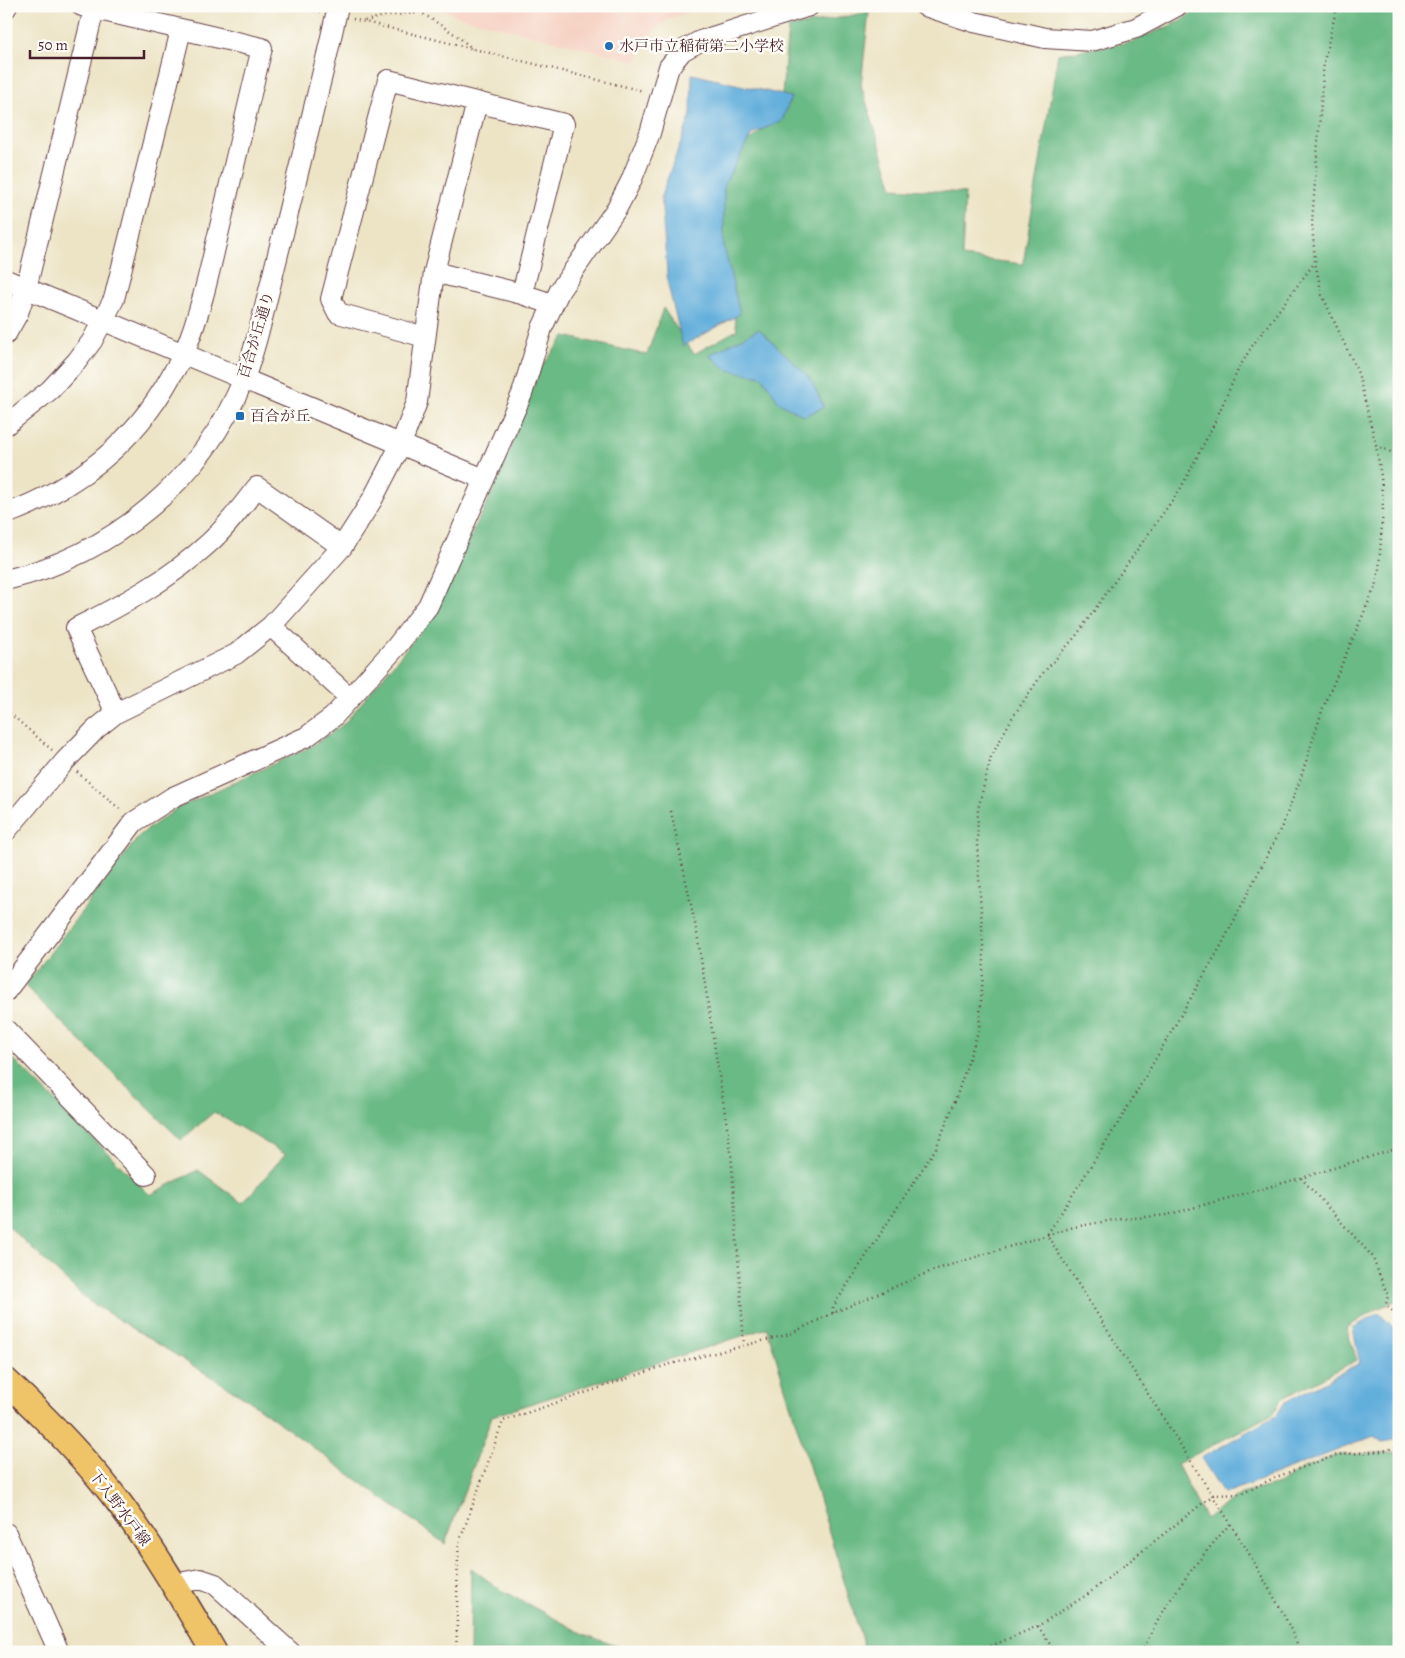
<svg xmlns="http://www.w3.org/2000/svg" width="1405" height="1658" viewBox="0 0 1405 1658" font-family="Alegreya,'Noto Serif JP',serif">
  <rect width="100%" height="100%" fill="#fdfcf7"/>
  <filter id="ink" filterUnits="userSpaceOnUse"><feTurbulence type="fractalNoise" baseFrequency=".02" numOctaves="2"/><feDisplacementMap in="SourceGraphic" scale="10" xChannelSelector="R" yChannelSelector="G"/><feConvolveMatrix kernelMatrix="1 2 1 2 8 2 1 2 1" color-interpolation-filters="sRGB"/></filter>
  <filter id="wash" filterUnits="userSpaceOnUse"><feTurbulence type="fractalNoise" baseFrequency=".0096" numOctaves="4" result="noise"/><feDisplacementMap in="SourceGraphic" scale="20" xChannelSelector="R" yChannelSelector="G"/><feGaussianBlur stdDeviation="1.12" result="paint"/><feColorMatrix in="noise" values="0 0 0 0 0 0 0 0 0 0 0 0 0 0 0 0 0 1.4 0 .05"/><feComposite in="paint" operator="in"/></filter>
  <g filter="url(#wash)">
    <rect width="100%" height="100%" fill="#ede4c6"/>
    <path fill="#f6d2c3" d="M433,6H704L669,19L655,30L636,61L460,17Z"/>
    <path fill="#6aba85" stroke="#5a6c58" d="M1200,6H1399V1303L1395,1301L1377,1309L1346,1328L1357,1360L1281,1399L1274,1413L1177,1464L1205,1519L1241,1494L1279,1484L1303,1468L1337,1455L1399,1452V1652H854L865,1650L767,1328L492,1416L445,1544L247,1399L87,1300L6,1224V1052L150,1195L198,1170L243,1203L285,1154L214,1112L181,1140L25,986L140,835L176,809L310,747L344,724L430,620L498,480L540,369L565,336L647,355L663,308L694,354L737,330L710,202L736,151L780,116L788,28L869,12L861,85L893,188L965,193L962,257L1023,264L1058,54L1131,42L1181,21Z
      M471,1568L501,1590L584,1634L632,1652H470Z"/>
    <path fill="#63afdc" stroke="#566784" d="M692,74L791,97L782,121L752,134L724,185V246L740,314L683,346L668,285L661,196L691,115Z
      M759,329L810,378L824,407L804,416L779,402L762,376L728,370L709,355Z
      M1379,1313L1393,1327L1399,1367V1439L1382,1442L1374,1436L1224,1494L1201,1458L1277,1415L1284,1403L1360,1363L1353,1328Z"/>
  </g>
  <g filter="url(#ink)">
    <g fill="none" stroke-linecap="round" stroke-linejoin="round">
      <defs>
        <path id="minor" d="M925,6L974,22L1045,38L1092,41L1136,28L1177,6
          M6,8L7,6
          M434,272L522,294L552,304
          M6,280L484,479
          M6,334L18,313L26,289L94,9
          M425,337L338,313L331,299L388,80L564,124L522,294
          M6,425L50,390L77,361L92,341L114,299L181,30
          M6,514C77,488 135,442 171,376C175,369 181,361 184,353C202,310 211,264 222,218C235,162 248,105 262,48L82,6
          M6,580C112,555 203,480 244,378C251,361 255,344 260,327L327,55
          M271,626L350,698
          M116,713L76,628C123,605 170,579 209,543C227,527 242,506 257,487L342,547
          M6,831L65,761L96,729L116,713L236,654L271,626L342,547L372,500L401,444L417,402L434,272L477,102
          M6,991L134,822L173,797L306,737L333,717L396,647L428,606L522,394L542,328L560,290L617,208L631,181L650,133L669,67L682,51L700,41L809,6
          M6,1030L146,1175
          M6,1533L59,1652
          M174,1584L200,1579L215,1584L290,1652"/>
        <path id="major" d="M6,1381C47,1419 86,1459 120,1504C155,1551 184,1601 214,1652"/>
      </defs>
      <use href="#minor" stroke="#623d42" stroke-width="22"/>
      <use href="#major" stroke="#623d42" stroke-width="28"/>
      <path stroke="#623d42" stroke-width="2.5" stroke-dasharray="1 4" stroke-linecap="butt" d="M295,6L320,12
        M411,6L456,35L473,49
        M353,19L643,91
        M365,21L384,16L419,13
        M1376,445L1399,456
        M6,710L52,750
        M77,772L122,811
        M671,811L697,933L731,1152L744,1345
        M1301,1178L1372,1256L1388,1296L1386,1304L1399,1318
        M833,1313V1307L936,1148L954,1104L979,1029L984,960L977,845L978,809L991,757L1012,718L1043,673L1076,636L1181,488L1212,428L1239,368L1252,346L1315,262
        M1038,1626L1055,1652
        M456,1652C458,1616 456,1579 459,1543L503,1421L667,1365L790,1334L833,1313L934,1270L1047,1235L1074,1227L1113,1220L1167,1215L1301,1178L1399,1148
        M977,1652L1038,1626L1088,1594L1213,1495L1241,1494L1276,1477L1337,1455L1382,1451L1399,1447
        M1142,1652C1164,1603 1195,1563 1230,1524
        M1301,1652L1283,1613L1244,1545L1047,1235L1122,1117L1222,944L1283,824L1300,780L1323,708L1375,587L1379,569L1383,508L1381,476L1376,445L1358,373L1322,295L1315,262L1312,223L1324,61L1337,6"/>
      <use href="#minor" stroke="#fff" stroke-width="20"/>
      <use href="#major" stroke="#efc469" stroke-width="25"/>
      <defs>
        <path id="minor-bridge" d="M327,55L338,6"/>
      </defs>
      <use href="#minor-bridge" stroke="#623d42" stroke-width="22" stroke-linecap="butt"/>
      <use href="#minor-bridge" stroke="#fff" stroke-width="20"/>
    </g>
  </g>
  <g fill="#1f6fb2" stroke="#fdfcf7" stroke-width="2">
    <circle cx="609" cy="46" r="5"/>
    <rect x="235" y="411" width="10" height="10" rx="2.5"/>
  </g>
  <g text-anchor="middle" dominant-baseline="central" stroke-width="5" stroke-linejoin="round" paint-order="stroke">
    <g font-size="15" fill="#4a1f2b" stroke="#fdfcf7" text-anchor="start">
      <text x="619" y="46">水戸市立稲荷第二小学校</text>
      <text x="250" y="416">百合が丘</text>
    </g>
    <g font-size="15" fill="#4a1f2b" stroke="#fdfcf7">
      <text transform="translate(256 335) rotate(-73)">百合が丘通り</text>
      <text transform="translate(120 1508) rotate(53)">下入野水戸線</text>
    </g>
  </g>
  <rect width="1405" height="1658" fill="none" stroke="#fdfcf7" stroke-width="25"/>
  <path d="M30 50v8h114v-8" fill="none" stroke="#4a1f2b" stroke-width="2.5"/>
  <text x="38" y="50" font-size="15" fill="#4a1f2b" stroke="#fdfcf7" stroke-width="4" paint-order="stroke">50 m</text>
</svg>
